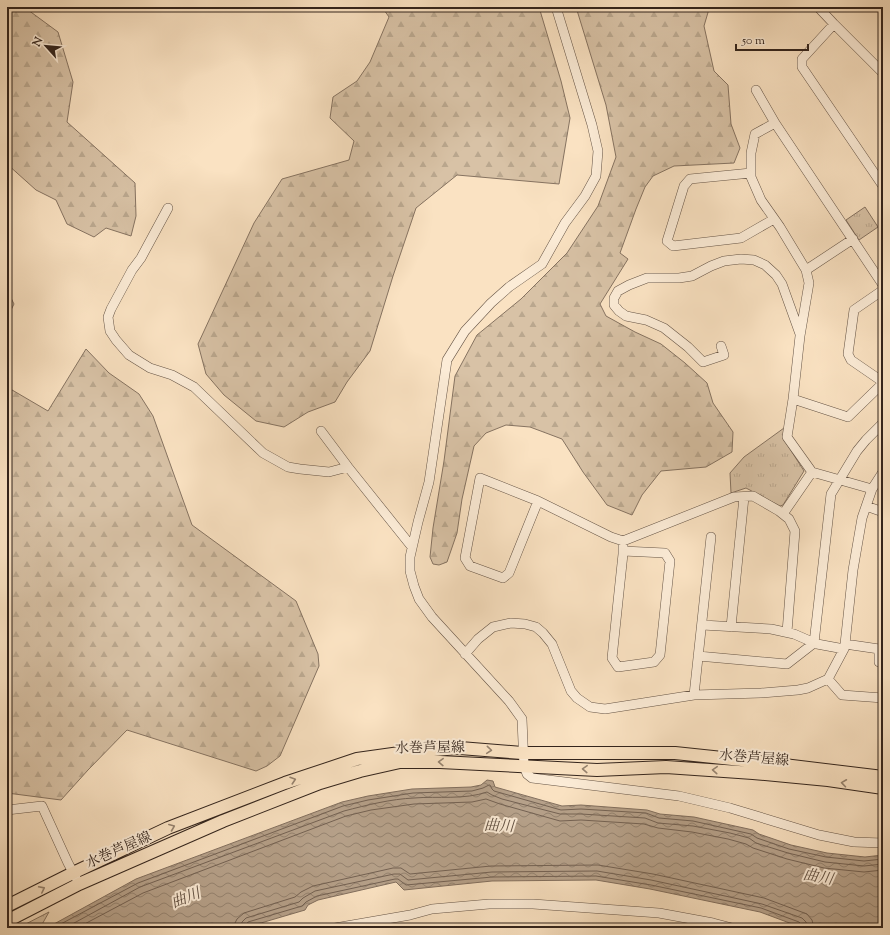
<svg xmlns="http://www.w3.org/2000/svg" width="890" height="935" viewBox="0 0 890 935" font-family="'Sorts Mill Goudy','Noto Serif JP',serif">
  <defs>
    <pattern id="forest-firs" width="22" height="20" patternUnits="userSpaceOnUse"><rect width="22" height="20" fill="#d8c2a6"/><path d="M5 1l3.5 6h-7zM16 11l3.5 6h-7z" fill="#baa78e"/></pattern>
    <pattern id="park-tufts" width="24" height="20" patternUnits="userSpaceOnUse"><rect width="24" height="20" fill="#d8c2a6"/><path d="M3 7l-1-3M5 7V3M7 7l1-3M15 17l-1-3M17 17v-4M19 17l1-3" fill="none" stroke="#baa78e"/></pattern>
    <pattern id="water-waves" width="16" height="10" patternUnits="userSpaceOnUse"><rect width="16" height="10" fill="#b6a18a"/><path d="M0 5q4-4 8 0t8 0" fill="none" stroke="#958370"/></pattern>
  </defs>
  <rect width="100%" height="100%" fill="#fae2c2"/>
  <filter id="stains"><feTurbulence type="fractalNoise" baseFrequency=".005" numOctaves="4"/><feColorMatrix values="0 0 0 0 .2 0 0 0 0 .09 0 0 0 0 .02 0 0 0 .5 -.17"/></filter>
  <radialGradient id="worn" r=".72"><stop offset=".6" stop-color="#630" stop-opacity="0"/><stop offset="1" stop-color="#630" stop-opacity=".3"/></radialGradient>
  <path fill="url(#forest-firs)" stroke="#867361" d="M7,7H24L58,32L73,82L67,122L135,183L136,216L131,236L106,228L94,237L67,224L56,200L36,190L7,164Z
    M382,7H539L561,81L570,118L559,184L457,175L416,208L393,276L370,351L347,382L335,402L308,412L284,427L256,421L224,395L206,374L198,344L254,223L282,179L349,160L354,141L330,118L333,97L357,81L370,62L389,17Z
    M576,7H708L709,9L704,26L714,71L728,85L731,124L740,148L734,163L674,166L653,176L645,187L636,209L620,253L628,259L600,304L606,316L635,332L661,344L685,363L707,383L713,403L733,432L732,452L706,467L661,471L642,495L632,515L607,505L583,472L562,439L530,427L506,425L486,433L474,446L462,499L457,533L447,562L439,565L433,564L430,557L433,528L444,461L455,376L477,335L521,299L567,253L598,206L616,157L606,105Z
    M7,294L10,296L14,304L7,318Z
    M86,349L109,373L139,394L153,416L192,525L296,601L318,654L319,666L280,756L267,766L256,771L127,730L88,770L61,800L7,793V387L48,411Z"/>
  <path fill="url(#park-tufts)" stroke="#867361" d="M865,207L878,227L859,240L846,220Z
    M784,428L783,438L804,471L783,505L780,506L746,488L731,493L730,473L744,457Z
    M49,912L40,928H18Z"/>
  <path fill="url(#water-waves)" stroke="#826f5e" d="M487,780L493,781L495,787L562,806L581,805L647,810L660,814L694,817L753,830L759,834L791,845L827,853L865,857L883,855V926L861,928H803L760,912L650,889L596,880L492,881L404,890L396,882L318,900L308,905L305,910L244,928H51L54,924L136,879L342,802L368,796L412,789L471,787L481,785Z
    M566,924L595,928H494Z"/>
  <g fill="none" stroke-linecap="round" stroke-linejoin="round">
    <path stroke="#746253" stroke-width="1" d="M56,928L57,926L138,883L343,806L368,800L413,793L472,791L483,788L489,785H490L492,789L494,791L561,810L581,809L646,813L659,818L693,821L751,834L757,838L789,849L826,857L864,861L883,859
      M65,928L140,887L344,811C367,805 391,799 414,798C438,796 464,800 487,792L492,795L502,799L560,814H581L645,818L658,823L693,826L730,833L749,838L756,843L788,853L825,862L864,866L883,864
      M77,928L143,893L346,816L371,810L414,804L472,802L486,799L500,804L560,821L581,820L644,824L658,828L692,832L728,839L746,844L753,848L787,859L824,868L864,872L883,870
      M235,928V923L237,919L244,913L295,897L301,892L313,886L393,868H401L410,874L491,866L598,865L653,874L764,898L807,914L812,920L814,928
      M241,928L242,922L246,918L299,902L303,898L315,891L394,874H400L408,880L492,872L597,871L651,880L762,904L802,918L806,922L808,928
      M246,928V925L248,922L302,906L306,902L317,896L395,879H398L406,885L492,877L596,876L651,885L761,908L799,922L802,925V928"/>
    <defs>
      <path id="minor" d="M556,7L592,125L598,151L596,176L585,196L565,223L542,264L509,287L491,303L465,331L447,360L429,482L418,522L410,557V571L414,586L419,599L432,617L509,701L522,719L524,766L527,774L532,778L679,796L730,808L819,835L854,842L883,843
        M818,7L834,24L883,73
        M834,24L802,59V67L883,186
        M756,90L775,123L883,285
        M775,123L755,134L751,153V177L761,200L780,227L806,270L809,283L800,336L793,399L787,437L812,472L872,489
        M751,173L690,179L684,186L667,241L673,246L741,238L774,219
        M168,208L141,258L132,270L111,309L108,317L110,331L116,340L129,355L150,368L172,375L194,387L263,453L288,467L300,469L329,472L348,467
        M806,270L853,239
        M883,290L854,310L848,354L851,360L883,382
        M721,346L724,355L703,362L688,347L664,328L646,320L626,316L619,311L614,305V298L618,291L629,285L647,278H679L692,276L711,266L724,261L741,259L754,260L765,265L776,275L782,284L800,334
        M793,399L848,417L883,383
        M321,431L348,467L412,547
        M538,501L509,573L503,578L470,566L465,558L480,478L538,501L611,537L623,541L734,497L753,496L779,511L789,519L795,531L787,632
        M866,506L883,512
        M783,514L812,472
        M623,551L665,553L670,561L660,655L654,662L618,667L612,658L623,554V541
        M702,625L771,629L794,634L817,644L844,649
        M731,627L744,497
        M845,644L879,649V662L883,663
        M465,654L478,639L493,627L511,623L525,624L536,627L543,633L552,644L571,691L577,698L590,707L605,709L694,695L761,693L798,690L808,688L828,679L844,649L845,644L853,570L862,518L872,489L883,472
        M698,656L787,664L814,643L831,494L857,451L866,440L883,423
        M828,679L842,695L883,698
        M694,695L711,537
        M7,810L42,806L68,863L76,878
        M335,928L410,915L432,909L489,904H533L659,913L713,923L732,928"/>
      <path id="major" d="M7,906L75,872L168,828L285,783L357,759L407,752L460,748L522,753H675L751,761L883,777
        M7,921L79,884L223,821L320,783L360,771L400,762H440L597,770L666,767L753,773L828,780L883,788"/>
    </defs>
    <use href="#minor" stroke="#655446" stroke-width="10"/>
    <use href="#major" stroke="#33241c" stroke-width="14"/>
    <use href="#minor" stroke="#fcecd7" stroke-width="9"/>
    <use href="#major" stroke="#fae2c2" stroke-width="12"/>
  </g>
  <defs><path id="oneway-chevron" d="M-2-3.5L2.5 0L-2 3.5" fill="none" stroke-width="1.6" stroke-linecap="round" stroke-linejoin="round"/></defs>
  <g stroke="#96836f">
    <use href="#oneway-chevron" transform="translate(489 750) rotate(5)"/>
    <use href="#oneway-chevron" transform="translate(441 762) rotate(-178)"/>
    <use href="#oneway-chevron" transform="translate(585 769) rotate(-177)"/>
    <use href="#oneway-chevron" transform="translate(715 770) rotate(-176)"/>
    <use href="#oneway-chevron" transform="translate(293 780) rotate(-18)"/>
    <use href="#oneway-chevron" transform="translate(844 783) rotate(-172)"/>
    <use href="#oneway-chevron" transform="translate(172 827) rotate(-22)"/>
    <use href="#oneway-chevron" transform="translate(42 889) rotate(-27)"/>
  </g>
  <g text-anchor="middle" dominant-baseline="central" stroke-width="4" stroke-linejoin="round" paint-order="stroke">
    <g font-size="14" fill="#33241c" stroke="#fcecd7">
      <text transform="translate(430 749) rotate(-1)">水巻芦屋線</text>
      <text transform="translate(754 759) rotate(5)">水巻芦屋線</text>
      <text transform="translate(119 851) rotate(-24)">水巻芦屋線</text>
    </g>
    <g font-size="15" font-style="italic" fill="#615042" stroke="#fcecd7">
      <text transform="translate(499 827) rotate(3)">曲川</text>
      <text transform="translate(818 878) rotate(10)">曲川</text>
      <text transform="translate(186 899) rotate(-22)">曲川</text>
    </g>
  </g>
  <rect width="890" height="935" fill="none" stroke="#fae2c2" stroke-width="24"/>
  <rect x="8" y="8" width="874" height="919" fill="none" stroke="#33241c" stroke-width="2"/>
  <rect x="12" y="12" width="866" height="911" fill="none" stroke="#33241c"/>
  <g transform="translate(46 46) rotate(297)" stroke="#fcecd7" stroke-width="3" paint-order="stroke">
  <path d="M0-3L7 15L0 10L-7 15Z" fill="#33241c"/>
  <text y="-6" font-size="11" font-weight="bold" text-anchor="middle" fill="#33241c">N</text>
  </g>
  <path d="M736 44v6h72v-6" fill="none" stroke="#33241c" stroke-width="2"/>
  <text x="742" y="44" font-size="12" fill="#33241c" stroke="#fcecd7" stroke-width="3" paint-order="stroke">50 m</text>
  <rect width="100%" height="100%" filter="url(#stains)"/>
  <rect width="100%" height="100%" fill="url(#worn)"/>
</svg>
